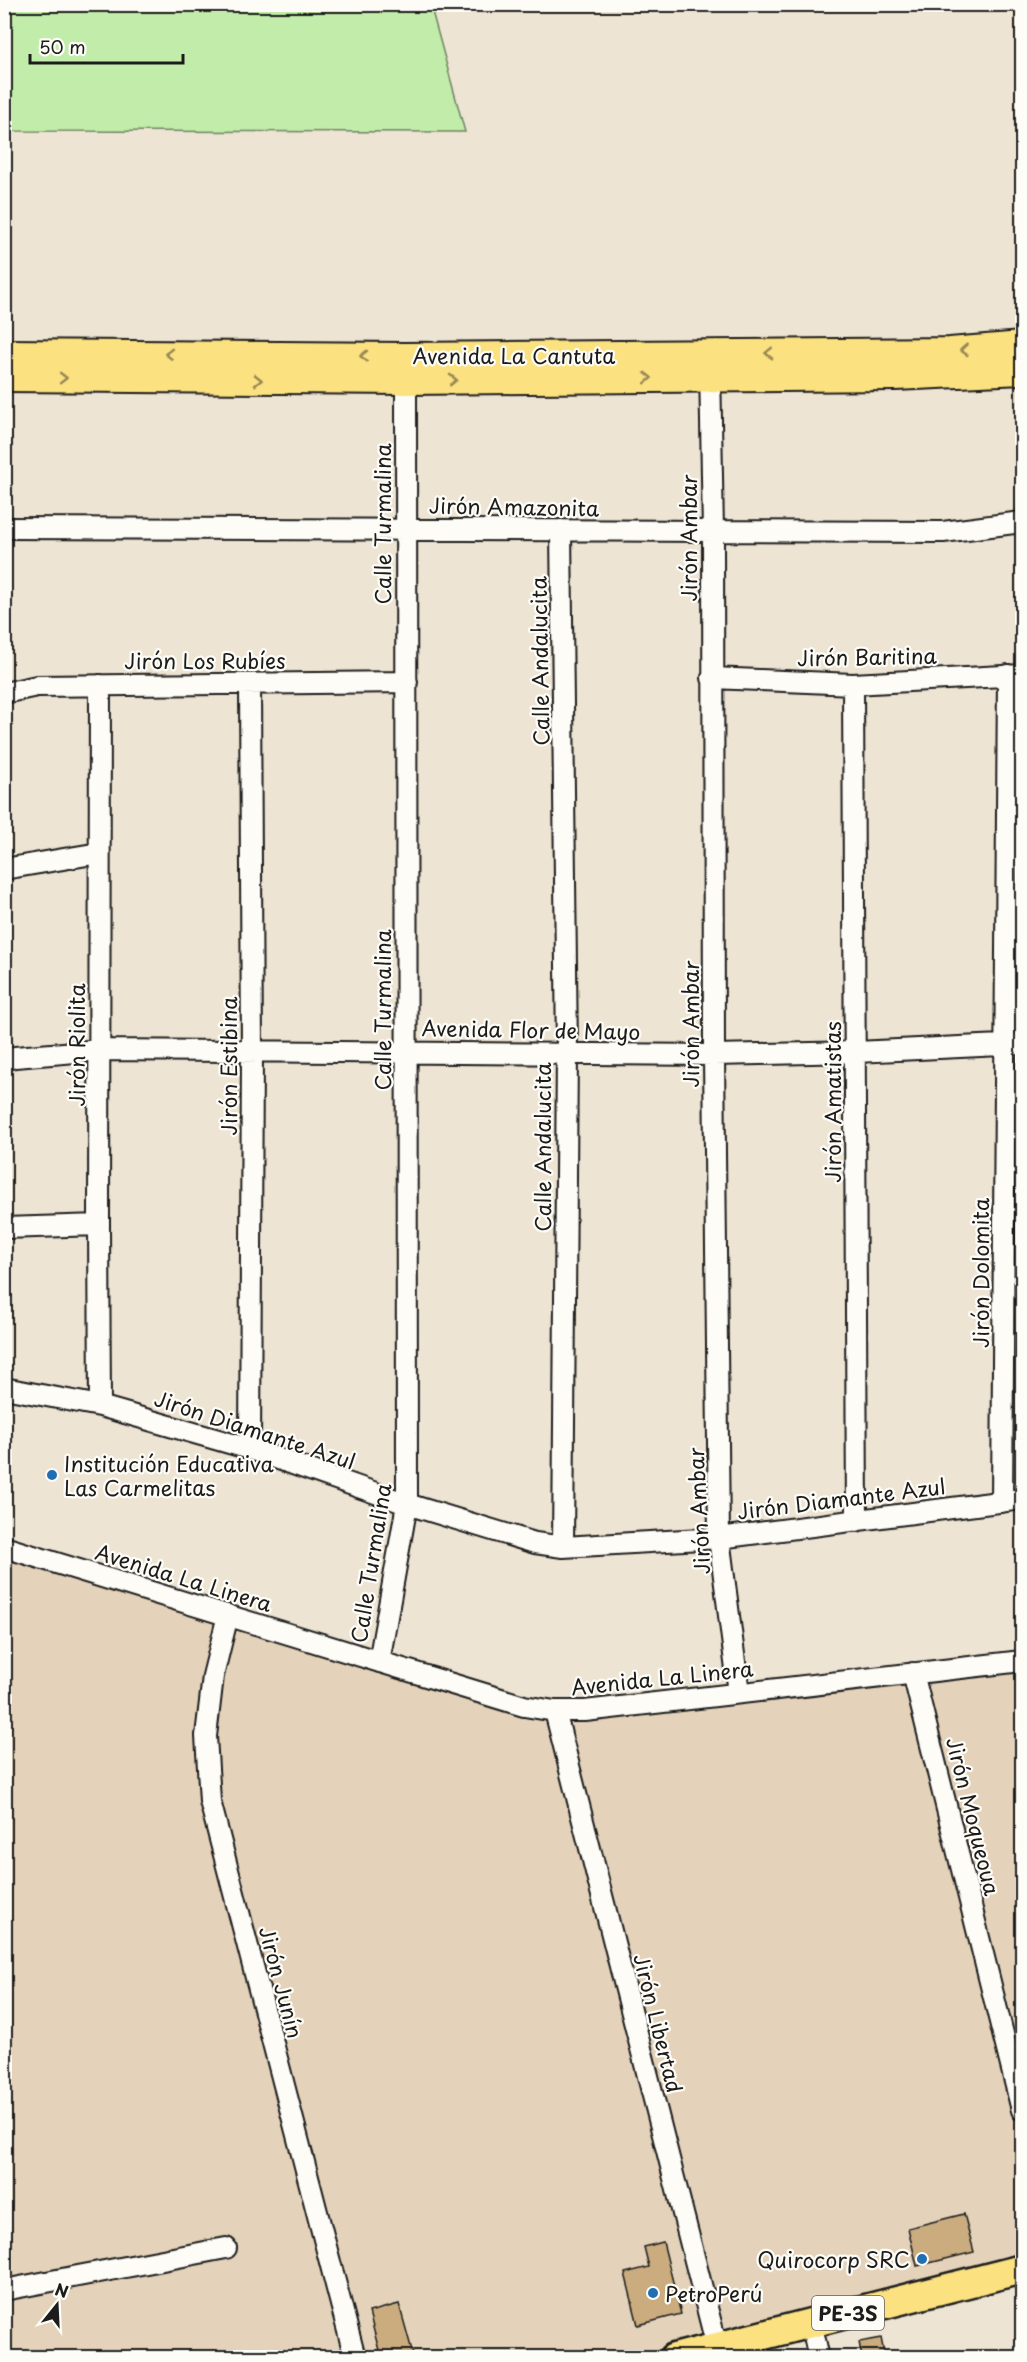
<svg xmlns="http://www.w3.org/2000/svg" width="1027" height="2362" viewBox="0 0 1027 2362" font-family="'Playpen Sans',sans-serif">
  <rect width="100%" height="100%" fill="#eee4d3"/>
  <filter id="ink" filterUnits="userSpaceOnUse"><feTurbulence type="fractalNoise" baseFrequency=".0167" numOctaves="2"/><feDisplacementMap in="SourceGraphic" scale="12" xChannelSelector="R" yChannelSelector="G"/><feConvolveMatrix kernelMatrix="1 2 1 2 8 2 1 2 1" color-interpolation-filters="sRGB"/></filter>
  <g filter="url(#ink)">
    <path fill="#e4d3ba" d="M4,1555L526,1715L1022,1670V2260L636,2357H5Z"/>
    <path fill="#c1eca9" stroke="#6e8462" stroke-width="1.5" d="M430,4L465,132L5,131V5Z"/>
    <path fill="#cbac7f" stroke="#1c1c1c" stroke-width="1.5" d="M964,2214L974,2252L917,2266L908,2228Z
      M663,2242L681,2314L638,2325L625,2273L649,2267L644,2247Z
      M399,2304L414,2358H381L369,2312Z
      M881,2338L885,2358H862L859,2342Z"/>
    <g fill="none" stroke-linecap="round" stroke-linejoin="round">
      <defs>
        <path id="minor" d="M710,365L713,532L714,1055L719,1538L739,1693
          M4,528L943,532L1022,522
          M561,530L567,1053L563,1547
          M712,678L853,684L1022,675
          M853,684L857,1521
          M100,685L99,1225L100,1406
          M4,693L37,686L407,682
          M4,869L99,853
          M4,1060L15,1057L100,1050L714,1055L856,1052L1022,1044
          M4,1228L99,1225
          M4,1388L100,1406L250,1449L407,1504L535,1543L563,1547L719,1538L1022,1499
          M250,1449L252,1053L250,684
          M1002,1502L1008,675
          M4,1547L524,1706L555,1711H585L1022,1661
          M228,1615L213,1676L206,1736L210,1801L355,2358
          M379,1662L407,1504L406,367
          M913,1673L1022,2110
          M555,1711L717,2347
          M4,2290L226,2248
          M811,2322L819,2358"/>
        <path id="major" d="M4,353L405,356L950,351L1022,345
          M4,378L406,381L895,377L1022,371"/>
        <path id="highway" d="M674,2358L1022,2269"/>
      </defs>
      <use href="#minor" stroke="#1c1c1c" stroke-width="24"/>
      <use href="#major" stroke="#1c1c1c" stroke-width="30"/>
      <use href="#highway" stroke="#1c1c1c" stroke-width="33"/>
      <use href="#minor" stroke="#fdfcf7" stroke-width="20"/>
      <use href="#major" stroke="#fbe180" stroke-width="26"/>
      <use href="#highway" stroke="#fbe180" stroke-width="28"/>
    </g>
    <defs><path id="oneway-chevron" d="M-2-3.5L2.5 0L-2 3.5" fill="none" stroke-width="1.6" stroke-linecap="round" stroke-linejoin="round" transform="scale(1.5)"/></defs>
    <g stroke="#978853">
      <use href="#oneway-chevron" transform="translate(964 350) rotate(176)"/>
      <use href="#oneway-chevron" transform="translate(769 353) rotate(179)"/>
      <use href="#oneway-chevron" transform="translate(169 354) rotate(-180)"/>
      <use href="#oneway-chevron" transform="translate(364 356) rotate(-180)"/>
      <use href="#oneway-chevron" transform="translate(63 378)"/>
      <use href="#oneway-chevron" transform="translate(648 378) rotate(-1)"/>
      <use href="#oneway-chevron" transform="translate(258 380)"/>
      <use href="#oneway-chevron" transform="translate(453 380) rotate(-1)"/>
    </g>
  </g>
  <g fill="#1f6fb2" stroke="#fdfcf7" stroke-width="2">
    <circle cx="52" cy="1475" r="6"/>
    <circle cx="922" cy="2259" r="6"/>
    <circle cx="653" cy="2293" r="6"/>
  </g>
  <g text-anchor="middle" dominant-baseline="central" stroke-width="4.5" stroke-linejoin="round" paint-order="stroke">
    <rect fill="#fdfcf7" stroke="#605f5e" stroke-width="1.5" x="812" y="2296" width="72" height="34" rx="4.5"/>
    <g font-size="20" font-weight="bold" fill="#1c1c1c">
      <text x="848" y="2313">PE-3S</text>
    </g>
    <g font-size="21" fill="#1c1c1c" stroke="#fdfcf7">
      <text x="514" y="355">Avenida La Cantuta</text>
      <text transform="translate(514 506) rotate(1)">Jirón Amazonita</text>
      <text transform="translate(382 524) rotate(-90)">Calle Turmalina</text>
      <text transform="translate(688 538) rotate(-90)">Jirón Ambar</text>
      <text transform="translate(867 656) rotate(-1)">Jirón Baritina</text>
      <text x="205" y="660">Jirón Los Rubíes</text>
      <text transform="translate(539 661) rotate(-91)">Calle Andalucita</text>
      <text transform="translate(382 1010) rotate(-90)">Calle Turmalina</text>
      <text transform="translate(690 1024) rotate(-90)">Jirón Ambar</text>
      <text transform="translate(531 1029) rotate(1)">Avenida Flor de Mayo</text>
      <text transform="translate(76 1045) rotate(-90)">Jirón Riolita</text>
      <text transform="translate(228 1066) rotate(-90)">Jirón Estibina</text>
      <text transform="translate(832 1102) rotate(-90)">Jirón Amatistas</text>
      <text transform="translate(542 1147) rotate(-90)">Calle Andalucita</text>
      <text transform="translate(980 1273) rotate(-90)">Jirón Dolomita</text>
      <text transform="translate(255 1429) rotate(18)">Jirón Diamante Azul</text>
      <text transform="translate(841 1498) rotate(-7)">Jirón Diamante Azul</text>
      <text transform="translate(698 1511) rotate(-93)">Jirón Ambar</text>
      <text transform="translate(370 1563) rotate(-81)">Calle Turmalina</text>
      <text transform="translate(184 1577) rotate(17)">Avenida La Linera</text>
      <text transform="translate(662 1677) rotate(-6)">Avenida La Linera</text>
      <text transform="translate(974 1816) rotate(76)">Jirón Moqueoua</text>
      <text transform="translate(282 1982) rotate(75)">Jirón Junín</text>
      <text transform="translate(659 2023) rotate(76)">Jirón Libertad</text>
    </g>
    <g font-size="21" fill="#1c1c1c" stroke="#fdfcf7" text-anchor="start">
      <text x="64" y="1463">Institución Educativa<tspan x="64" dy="24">Las Carmelitas</tspan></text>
      <text x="910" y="2259" text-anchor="end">Quirocorp SRC</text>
      <text x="665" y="2293">PetroPerú</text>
    </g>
  </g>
  <rect width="1027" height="2362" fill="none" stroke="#fdfcf7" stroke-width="24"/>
  <rect x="12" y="12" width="1003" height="2338" fill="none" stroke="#1c1c1c" stroke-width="2" filter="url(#ink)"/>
  <g transform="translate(57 2305) rotate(18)" stroke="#fdfcf7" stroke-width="4.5" paint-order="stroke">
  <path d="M0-4.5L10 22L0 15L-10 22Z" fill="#1c1c1c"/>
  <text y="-9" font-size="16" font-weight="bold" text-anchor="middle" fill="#1c1c1c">N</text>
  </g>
  <path d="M30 54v9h153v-9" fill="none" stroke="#1c1c1c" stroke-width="3"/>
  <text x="39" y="54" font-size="18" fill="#1c1c1c" stroke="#fdfcf7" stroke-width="4.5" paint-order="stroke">50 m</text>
</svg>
